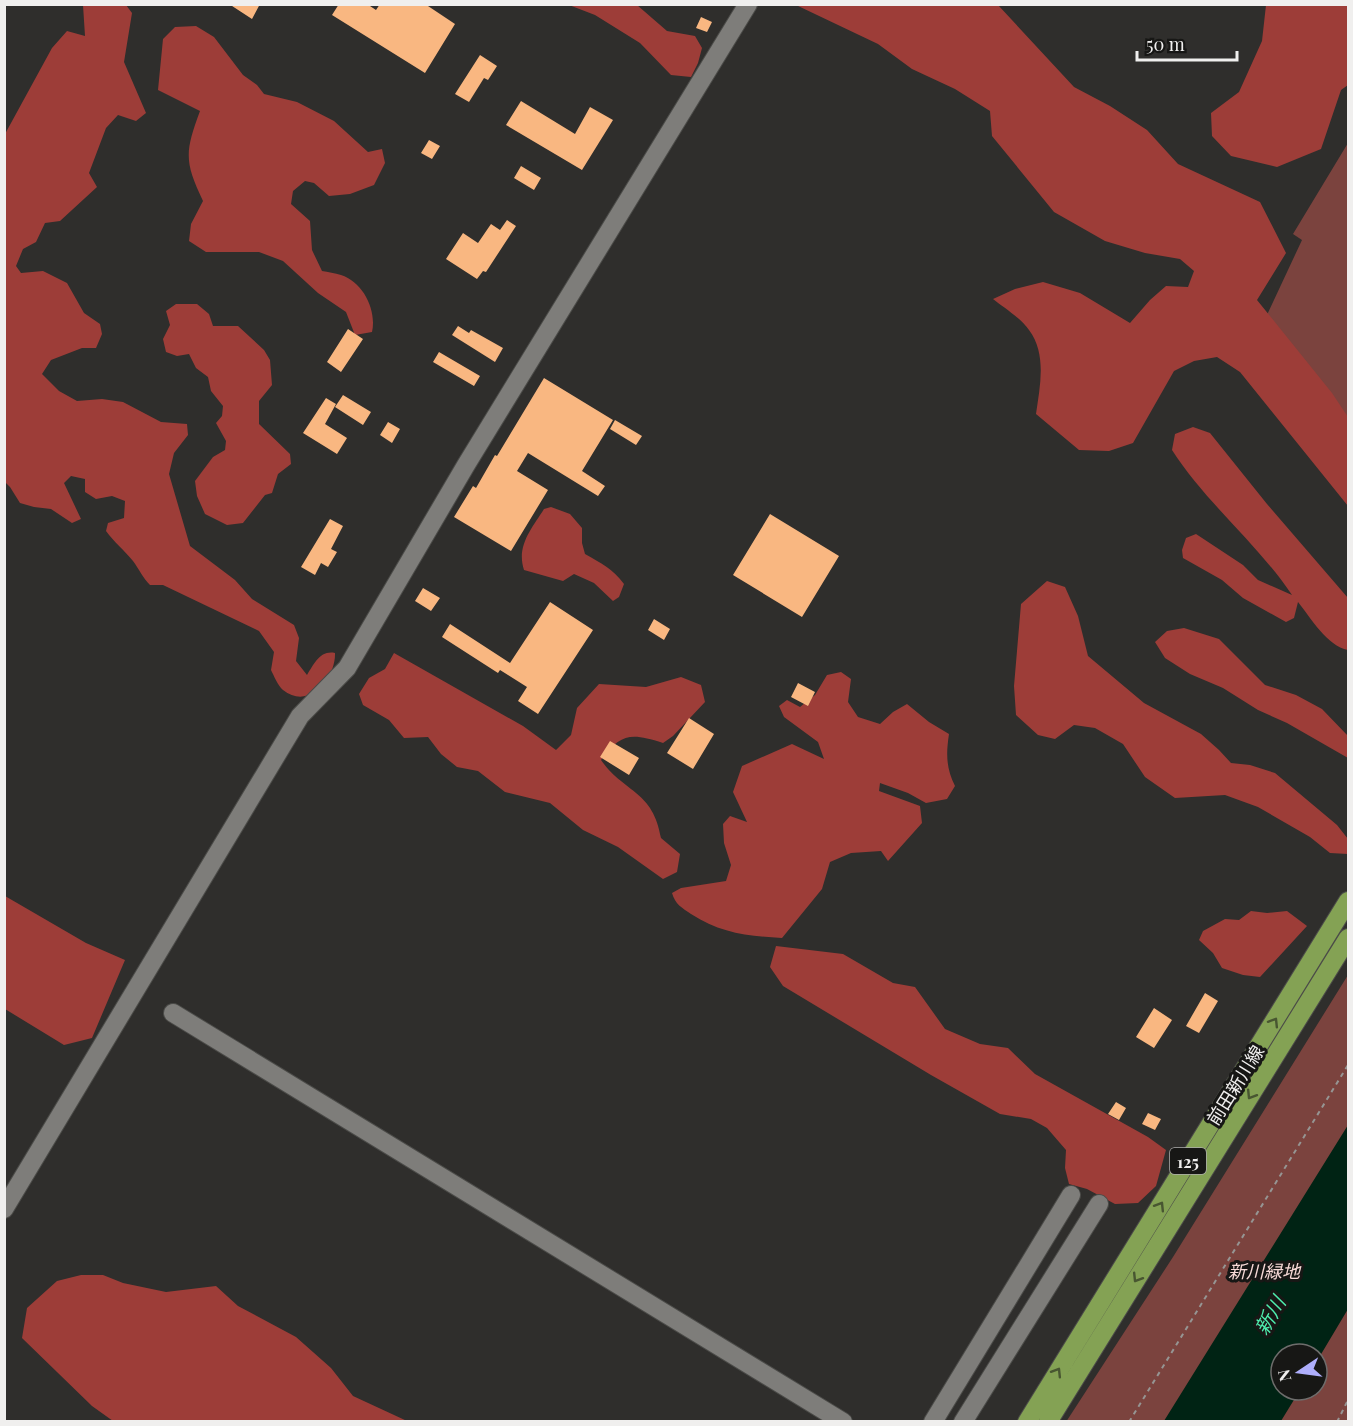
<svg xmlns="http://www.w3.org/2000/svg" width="1353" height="1426" viewBox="0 0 1353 1426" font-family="'Playfair Display','Noto Sans JP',serif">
  <rect width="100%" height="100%" fill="#2f2e2c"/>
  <path fill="#7b433e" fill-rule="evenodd" d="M1348,143V438L1266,317L1302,240L1293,234Z
    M1348,975V1421L1066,1422L1173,1257ZM1281,1354H1317V1390H1281Z"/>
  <path fill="#9d3d38" d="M83,5H126L132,13L124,62L146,113L136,121L118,115L106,128L89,173L97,187L60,221L45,223L36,242L23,249L16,266L21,273L43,271L67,283L84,313L100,324L102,334L96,348H82L51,360L42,374L59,391L77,401L102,399L123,402L161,422L187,424L188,435L174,453L169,474L190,546L235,580L252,599L294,625L299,638L296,661L307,675C314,664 320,650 335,653C336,678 309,711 283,690C278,686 274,676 271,670L274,652L259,631L163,585H150C143,578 139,569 133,561C124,550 114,542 106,531L108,523L124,518L125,501L112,496L96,499L85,492V479L71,476L64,483L81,519L72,523L51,509L34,507L20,503L10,487L5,482V134L52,48L67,31L85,36Z
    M569,5H637L667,31L695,36L702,48L698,63L691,77L671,75L640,43L595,15Z
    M796,5H998L1074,87L1110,106L1147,130L1178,164L1260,202L1286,253L1257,300L1332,393L1348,417V506L1240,372L1217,357L1194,361L1174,371L1133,443L1109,451L1079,450L1036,414C1040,386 1047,354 1029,330C1022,319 1003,307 993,299L1015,289L1043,282L1080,293L1130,323L1150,300L1166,286L1188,287L1194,271L1180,259L1145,253L1105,241L1054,212L992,136L990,111L955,89L912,69L878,44Z
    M1266,5H1348V85L1341,90L1321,149L1277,167L1231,156L1212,136L1211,113L1239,92L1262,41Z
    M196,26L214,37L243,75L257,85L264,94L297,102L334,121L368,152L382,149L385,163L374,185L350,194L329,196L314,183L305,181L293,191L291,204L310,221L312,250L322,271C328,272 335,273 341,275C363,282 377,310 372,332L355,335L346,312L318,293L283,261L259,252H206L189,241L191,224L203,201C184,161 185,152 200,111L158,90L163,39L175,27Z
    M176,304H197L209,314L213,326H238L264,350L270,360L272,385L259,401V424L290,454L291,464L278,474L272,493L265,495L243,523L227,525L205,514L197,496L195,481L213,457L225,450L226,441L216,423L222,416L223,406L211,391L208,377L196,368L189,354L177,356L166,352L163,339L170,325L166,311Z
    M1193,427L1210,433L1267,504L1348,598V650C1327,646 1311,618 1298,602L1294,618L1286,622L1243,598L1222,580L1183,558L1182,550L1186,538L1196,534L1243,565L1258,580L1292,595C1257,543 1206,503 1172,450L1175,434Z
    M551,507L570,514L582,528V543L585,554C601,563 613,569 624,584L619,597L613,601L594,583L574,574L563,581L524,570C516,546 532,528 544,509Z
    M1047,581L1065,587L1078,616L1088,656L1144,703L1201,734L1219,750L1231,763L1250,765L1275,773L1337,825L1348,839V854L1330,853L1310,837L1258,807L1225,795L1175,798L1145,777L1123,744L1095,728L1074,725L1055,739L1038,735L1016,715L1014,686L1021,604Z
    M1184,628L1219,639L1265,685L1296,695L1322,709L1348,736V758L1287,723L1258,710L1223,688L1190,674L1165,658L1155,642L1167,631Z
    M394,653L523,726L556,750L571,735L577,708L599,684L646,687L681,677L701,685L705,702L673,736L663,743C631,733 621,733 601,760C624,793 653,790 661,838L680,854L677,872L663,879L618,847L583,830L550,803L505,792L478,771L457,767L441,754L428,737L404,738L389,720L363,705L359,694L369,678L385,669Z
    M841,672L851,679L848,702L858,717L880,724L893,712L907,704L929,722L949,734C946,754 946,768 955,786L947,799L926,803L908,793L880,783L879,791L920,806L922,823L888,861L881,851L851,853L830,862L822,889L782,938C747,936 720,933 691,914C682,908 675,904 672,893L681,888L726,881L731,865L724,843L723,824L730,816L747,822L733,792L742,766L792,744L824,759L818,742L784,717L779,706L787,700L800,707L815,695L827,675Z
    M5,896L86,943L125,960L92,1038L64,1045L5,1009Z
    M1251,911L1267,913L1287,911L1307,926L1260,977L1243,975L1222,968L1213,953L1199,940L1203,931L1225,919L1239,920Z
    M776,946L843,954L893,983L915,987L945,1029L980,1044L1008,1048L1035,1074L1148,1137L1166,1150L1156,1186L1138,1203L1115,1204L1087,1189L1069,1184L1065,1168L1066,1150L1047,1128L1031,1119L1000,1114L931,1075L783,986L770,967Z
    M81,1275H103L123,1283L166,1292L216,1286L238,1306L296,1337L331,1368L353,1396L407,1421H113L92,1406L22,1338L27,1308L57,1281Z"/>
  <path fill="#002314" d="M1348,1125V1309L1317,1361V1354H1281V1390H1300L1281,1421H1164Z"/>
  <path fill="#f9b781" d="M229,4H260L252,19Z
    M339,4H367L376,10L380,4H425L455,24L425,73L332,15Z
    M701,17L712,22L707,32L696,28Z
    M480,55L497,66L488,80L484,78L469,102L455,94Z
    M521,101L575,134L590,107L613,120L582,170L506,125Z
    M429,140L440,146L432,159L421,153Z
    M521,166L541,178L534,190L514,178Z
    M507,220L516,226L486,272L483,271L477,279L446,259L463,233L478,243L491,224L500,230Z
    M458,326L469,333L471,330L503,348L495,362L452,335Z
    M348,329L363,339L341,372L327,362Z
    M439,352L480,376L474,386L433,362Z
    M544,378L613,420L582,471L605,486L598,496L528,453L517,471L548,490L511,551L454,517L473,486L476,488L495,455L497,456Z
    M343,395L371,412L363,425L335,407Z
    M326,398L336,404L325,424L347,438L337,454L303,433Z
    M615,420L642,436L636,445L610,429Z
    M388,422L400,429L392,443L380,435Z
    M770,514L839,556L802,617L733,575Z
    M330,519L343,526L331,549L337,552L328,567L321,563L315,575L301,567Z
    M423,588L440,598L431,611L415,601Z
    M550,602L593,630L538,714L518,701L527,687L500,670L498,673L442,637L450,624L510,663Z
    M654,619L670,629L664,640L648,630Z
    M798,683L815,692L808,706L791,697Z
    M689,718L714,734L693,769L667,753Z
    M610,741L639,758L629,775L600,757Z
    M1205,993L1218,1001L1199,1033L1186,1026Z
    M1154,1008L1172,1020L1154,1048L1136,1037Z
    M1116,1102L1126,1108L1119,1120L1108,1114Z
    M1148,1113L1161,1119L1155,1130L1142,1124Z"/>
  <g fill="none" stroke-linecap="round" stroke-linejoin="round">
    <defs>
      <path id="minor" d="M173,1013L843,1422
        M4,1209L300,716L347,668L466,465L748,4
        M933,1422L1071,1195
        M963,1422L1099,1204"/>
      <path id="major" d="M1027,1422L1348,901
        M1048,1422L1348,938"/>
    </defs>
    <use href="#minor" stroke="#4b4b48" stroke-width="20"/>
    <use href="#major" stroke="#4b4b48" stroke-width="20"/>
    <path stroke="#969593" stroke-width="2" stroke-dasharray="4.5 4.5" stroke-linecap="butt" d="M1129,1422L1348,1065
      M1337,1422L1348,1400"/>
    <use href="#minor" stroke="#7e7d7a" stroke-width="18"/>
    <use href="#major" stroke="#84a254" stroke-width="18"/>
  </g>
  <defs><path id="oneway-chevron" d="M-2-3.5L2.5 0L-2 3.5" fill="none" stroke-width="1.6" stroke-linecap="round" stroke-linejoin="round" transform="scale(1.5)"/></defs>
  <g stroke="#485631">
    <use href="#oneway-chevron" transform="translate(1274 1022) rotate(-58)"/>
    <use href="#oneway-chevron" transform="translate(1251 1095) rotate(122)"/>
    <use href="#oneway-chevron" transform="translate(1160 1206) rotate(-58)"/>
    <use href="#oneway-chevron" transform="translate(1137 1278) rotate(122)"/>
    <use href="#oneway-chevron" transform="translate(1057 1372) rotate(-58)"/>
  </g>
  <g text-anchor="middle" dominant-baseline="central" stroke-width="6" stroke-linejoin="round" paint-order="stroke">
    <rect fill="#171715" stroke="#afaead" stroke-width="1.5" x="1170" y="1148" width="36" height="26" rx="4.5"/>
    <g font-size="16" font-weight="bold" fill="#f0efee">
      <text x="1188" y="1161">125</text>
    </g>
    <g font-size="18" fill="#f0efee" stroke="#171715">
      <text transform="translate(1235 1085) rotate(-58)">前田新川線</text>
    </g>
    <g font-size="18" font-style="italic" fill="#f7dad7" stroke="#171715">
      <text x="1264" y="1271">新川緑地</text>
    </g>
    <g font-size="20" font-style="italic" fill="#4eecad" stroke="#171715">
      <text transform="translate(1269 1315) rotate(-60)">新川</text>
    </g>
  </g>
  <rect width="1353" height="1426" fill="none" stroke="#f0efee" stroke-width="12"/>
  <g transform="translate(1299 1372) rotate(257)"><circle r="28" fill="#171715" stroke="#6e6d6c" stroke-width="1.5"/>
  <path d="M0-4.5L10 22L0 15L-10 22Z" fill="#aeaefb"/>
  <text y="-9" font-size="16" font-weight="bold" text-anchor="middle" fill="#f0efee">N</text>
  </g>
  <path d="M1137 51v9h100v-9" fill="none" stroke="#f0efee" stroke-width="3"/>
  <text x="1146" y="51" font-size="18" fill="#f0efee" stroke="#171715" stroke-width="4.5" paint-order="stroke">50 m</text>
</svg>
